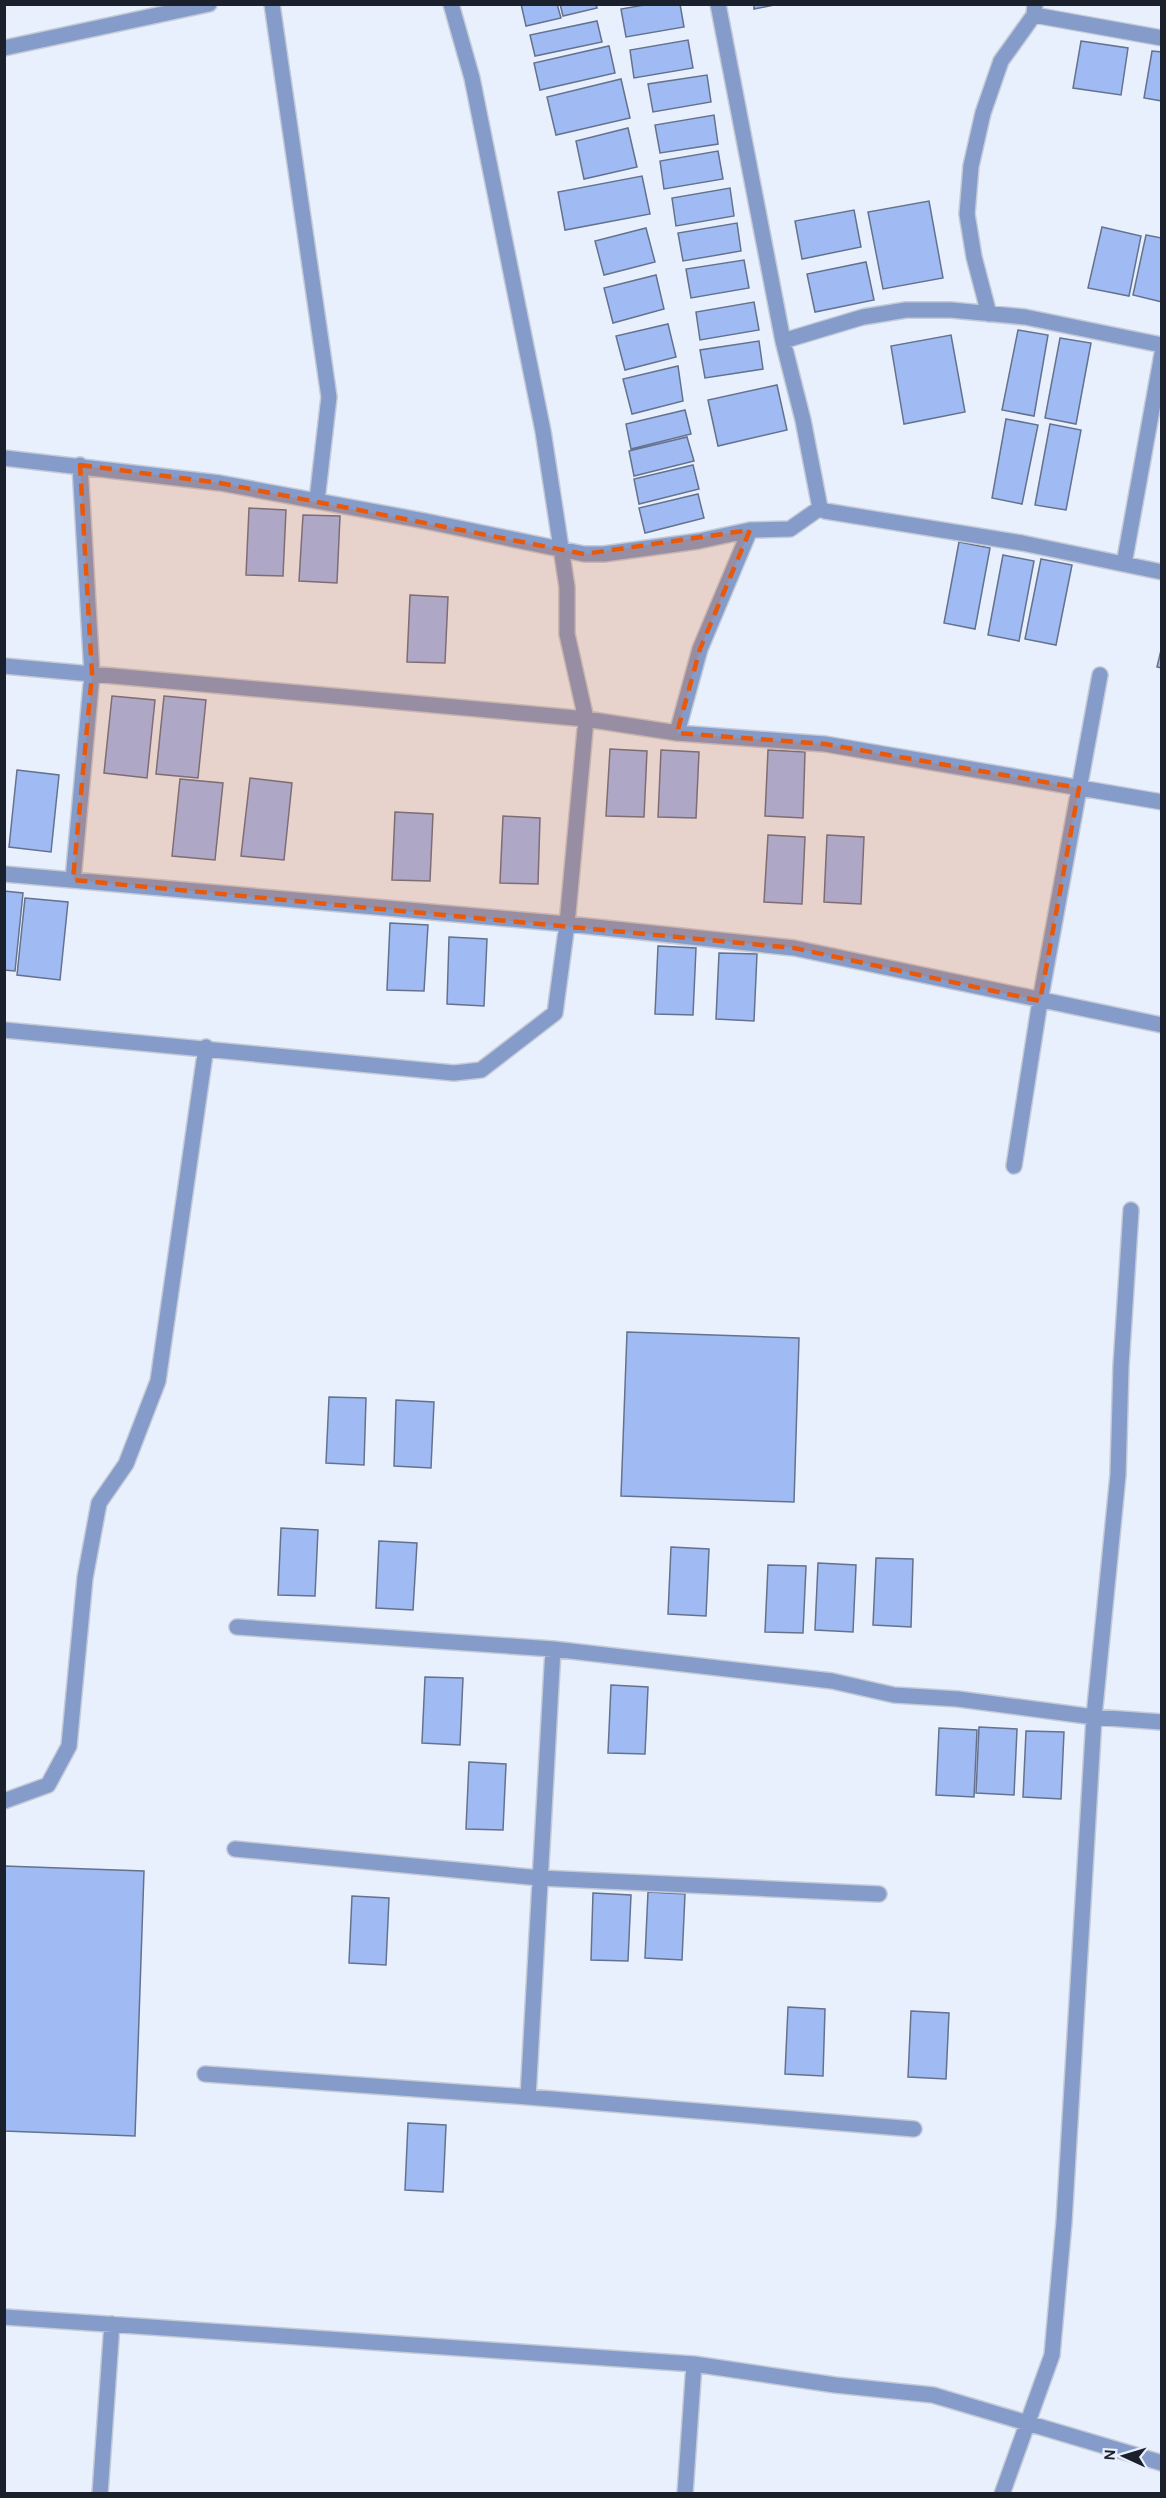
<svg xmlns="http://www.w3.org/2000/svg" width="1166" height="2498" viewBox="0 0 1166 2498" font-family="Karla,sans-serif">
  <rect width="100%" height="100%" fill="#e9f0fd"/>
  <path fill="#a0bbf4" stroke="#64728e" stroke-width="1.5" d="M521,4H557L561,18L526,26Z
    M560,4H596L597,8L563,16Z
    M650,4H680L684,27L626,37L621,9Z
    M754,4H779L754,9Z
    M597,21L602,42L535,56L530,35Z
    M688,40L693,68L634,78L630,50Z
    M1081,41L1128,48L1121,95L1073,88Z
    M609,46L615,73L540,90L534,63Z
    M1152,51L1162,52V101L1144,98Z
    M707,75L711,102L653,112L648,84Z
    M621,79L630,118L556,135L547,97Z
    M714,115L718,144L660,153L655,125Z
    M628,128L637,167L584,179L576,141Z
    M718,151L723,179L664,189L660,161Z
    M642,176L650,214L565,230L558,192Z
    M730,188L734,216L676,226L672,198Z
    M929,201L943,278L883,289L868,212Z
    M854,210L861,247L802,259L795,221Z
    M737,223L741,251L683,261L678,233Z
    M1102,227L1141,236L1129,296L1088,288Z
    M646,228L655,262L604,275L595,241Z
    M1146,235L1162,238V302L1133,295Z
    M744,260L749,288L691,298L686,269Z
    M866,262L874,300L815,312L807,274Z
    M656,275L664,309L613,323L604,288Z
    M754,302L759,330L700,340L696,312Z
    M668,324L676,357L625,370L616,336Z
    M1018,330L1048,335L1034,416L1002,410Z
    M951,335L965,412L904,424L891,346Z
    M1060,338L1091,343L1076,424L1045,418Z
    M759,341L763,369L705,378L700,350Z
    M678,366L683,401L632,414L623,379Z
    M777,385L787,430L718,446L708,400Z
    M685,410L691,434L631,449L626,424Z
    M1006,419L1038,425L1022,504L992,498Z
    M1050,424L1081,430L1066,510L1035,505Z
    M687,437L694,461L634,476L629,451Z
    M693,465L699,489L639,504L634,479Z
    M698,494L704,518L645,533L639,508Z
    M249,508L286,510L283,576L246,575Z
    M303,515L340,516L337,583L299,581Z
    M959,542L990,548L975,629L944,623Z
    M1003,555L1034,561L1019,641L988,635Z
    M1041,559L1072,565L1056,645L1025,639Z
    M410,595L448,597L445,663L407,662Z
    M1162,646V668L1157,667Z
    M112,696L155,700L147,778L104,773Z
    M164,696L206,700L198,778L156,774Z
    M610,749L647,751L644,817L606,816Z
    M661,750L699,752L696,818L658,817Z
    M768,750L805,752L803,818L765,816Z
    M17,770L59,775L51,852L9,847Z
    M250,778L292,783L284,860L241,856Z
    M180,779L223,783L215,860L172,856Z
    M395,812L433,814L430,881L392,880Z
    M503,816L540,818L538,884L500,883Z
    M768,835L805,837L802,904L764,902Z
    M827,835L864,837L861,904L824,902Z
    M4,891L23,893L15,971L4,970Z
    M25,898L68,902L60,980L17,975Z
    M390,923L428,925L424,991L387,990Z
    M449,937L487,939L484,1006L447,1004Z
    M658,946L696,948L693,1015L655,1014Z
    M719,953L757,954L754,1021L716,1019Z
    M627,1332L799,1338L794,1502L621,1496Z
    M329,1397L366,1398L364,1465L326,1463Z
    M396,1400L434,1402L431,1468L394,1466Z
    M281,1528L318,1530L315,1596L278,1595Z
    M379,1541L417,1543L413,1610L376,1608Z
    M671,1547L709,1549L706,1616L668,1614Z
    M876,1558L913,1559L911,1627L873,1625Z
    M818,1563L856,1565L853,1632L815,1630Z
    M768,1565L806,1566L803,1633L765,1632Z
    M425,1677L463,1678L460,1745L422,1743Z
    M611,1685L648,1687L645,1754L608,1753Z
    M979,1727L1017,1729L1014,1795L976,1793Z
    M939,1728L977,1730L974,1797L936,1795Z
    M1026,1731L1064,1732L1061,1799L1023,1797Z
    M469,1762L506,1764L503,1830L466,1829Z
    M4,1866L144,1871L135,2136L4,2131Z
    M648,1892L685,1894L682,1960L645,1958Z
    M593,1893L631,1895L628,1961L591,1960Z
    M352,1896L389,1898L386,1965L349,1963Z
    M788,2007L825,2009L823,2076L785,2074Z
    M911,2011L949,2013L946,2079L908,2077Z
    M408,2123L446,2125L443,2192L405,2190Z"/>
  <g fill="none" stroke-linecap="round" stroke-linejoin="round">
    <defs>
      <path id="minor" d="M272,4L329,397L317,500
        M718,4L783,341L803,420L820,508L825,511L1022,543L1162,572
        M1035,4L1034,15L1162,38
        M4,48L209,4
        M989,314L974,257L967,214L971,166L983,113L1001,61L1034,15
        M783,341L863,317L906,310H951L1025,317L1162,345
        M4,458L220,483L425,521L584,554H604L699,541L750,530L790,529L820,508
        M1124,564L1162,354
        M4,666L586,719L677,733L825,744L1162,802
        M677,733L700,649L750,530
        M4,874L567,924L794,948L1162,1025
        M73,880L92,674L80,465
        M4,1030L454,1073L481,1070L555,1013L567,924L586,719L567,634V587L543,431L472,78L451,4
        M1014,1166L1040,1001L1100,675
        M237,1627L553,1649L832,1681L894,1695L958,1699L1094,1717L1162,1722
        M4,1801L48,1785L69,1746L85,1578L99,1503L126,1464L158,1381L206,1047
        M235,1849L540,1878L879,1894
        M205,2074L528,2097L914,2129
        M528,2097L553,1649
        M4,2317L694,2364L835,2385L933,2395L1162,2463
        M100,2494L112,2324
        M685,2494L694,2364
        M1002,2494L1052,2355L1064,2222L1094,1717L1118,1475L1121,1366L1131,1210"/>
    </defs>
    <use href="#minor" stroke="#c4cbd7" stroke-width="18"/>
    <use href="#minor" stroke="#859ccb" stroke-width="15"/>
  </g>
  <path fill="#e8590c" fill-opacity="0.2" stroke="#e8590c" stroke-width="4.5" stroke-dasharray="12 8" stroke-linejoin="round" d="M80,465L220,483L584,554L750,530L700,649L677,733L825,744L1079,788L1040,1001L794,948L73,880L92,674Z"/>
  <rect width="1166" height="2498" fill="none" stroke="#1b212c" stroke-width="12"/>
  <g transform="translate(1124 2456) rotate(274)" stroke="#e9f0fd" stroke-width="4.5" paint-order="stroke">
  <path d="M0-4.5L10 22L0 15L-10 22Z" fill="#1b212c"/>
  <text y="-9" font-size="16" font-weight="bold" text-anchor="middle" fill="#1b212c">N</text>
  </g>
</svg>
